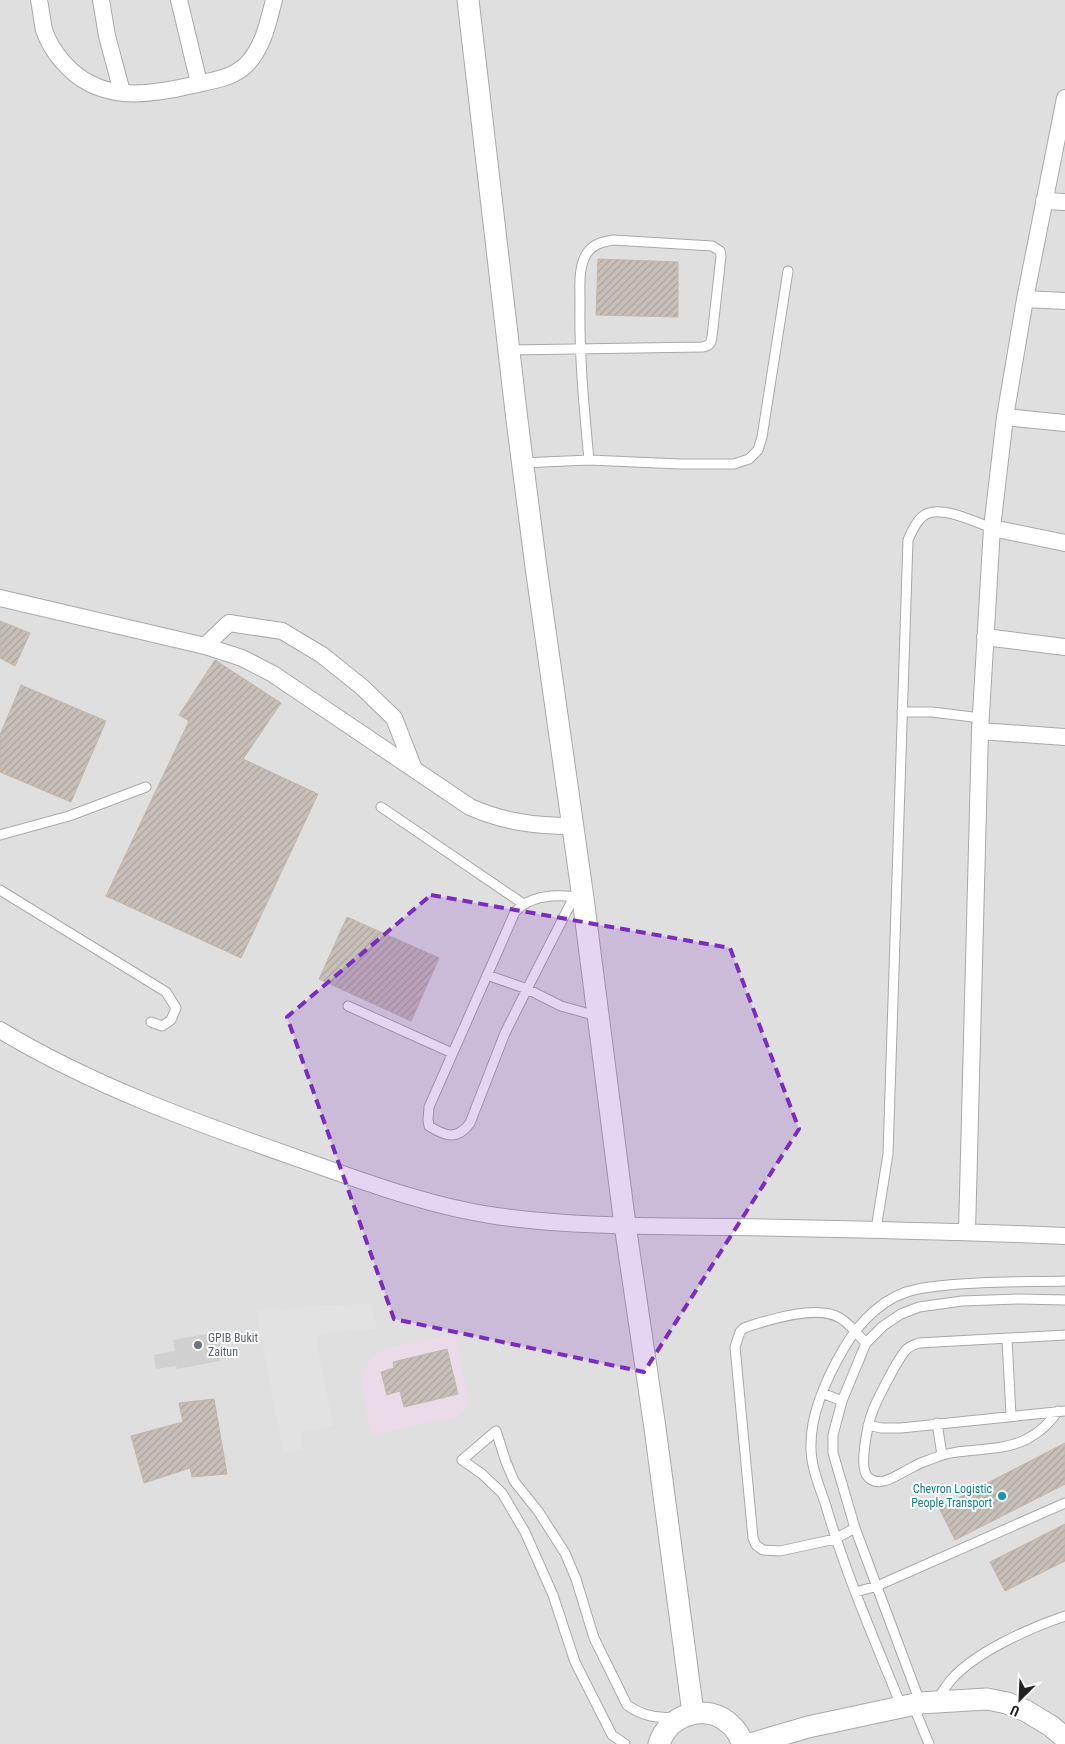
<svg xmlns="http://www.w3.org/2000/svg" width="1065" height="1744" viewBox="0 0 1065 1744" font-family="'Roboto Condensed',sans-serif">
  <defs>
    <pattern id="building-hatch" width="6" height="6" patternUnits="userSpaceOnUse" patternTransform="scale(1.25)"><rect width="6" height="6" fill="#c7bfb8"/><path d="M-1 1l2-2M0 6l6-6M5 7l2-2" fill="none" stroke="#aba49e"/></pattern>
  </defs>
  <rect width="100%" height="100%" fill="#f2efe9"/>
  <path fill="#e0dfdf" d="M0,0H1065V1744H0Z"/>
  <path fill="#ebdbe8" d="M454,1334L470,1403L460,1416L372,1435L362,1390V1378L366,1367L373,1356L384,1349Z"/>
  <path fill="#d0d0d0" d="M218,1332L222,1352H219V1354L224,1353L225,1358L220,1359V1361L177,1369L176,1366L156,1369L154,1355L175,1351L173,1340Z"/>
  <path fill="#e2e2e2" d="M371,1304L377,1329L341,1331L321,1334L318,1337L317,1343L333,1426L300,1432L303,1450L283,1454L256,1310L277,1307L283,1310L310,1306Z"/>
  <path fill="url(#building-hatch)" stroke="#c4b6ab" d="M598,259L678,262V317L596,315Z
    M0,621L30,633L15,666L0,658Z
    M215,660L281,703L243,759L318,794L241,958L106,896L189,721L179,715Z
    M21,685L106,721L71,802L0,772V735Z
    M347,917L439,958L411,1021L319,979Z
    M447,1349L458,1394L404,1407L400,1391L387,1395L381,1372L394,1368L393,1362Z
    M214,1399L227,1474L192,1477L190,1468L144,1483L131,1436L183,1422L179,1403Z
    M1065,1443V1484L955,1540L939,1508Z
    M1065,1524V1561L1005,1591L990,1562Z"/>
  <g fill="none" stroke-linecap="round" stroke-linejoin="round">
    <defs>
      <path id="service" d="M510,350L702,347C709,346 711,344 712,337L721,256L720,251L712,246L613,240C602,242 593,244 587,253C578,267 580,287 580,302C579,356 584,407 589,460
        M522,463L589,460L680,464H734L749,459L758,450L762,437L788,271
        M902,712H932L981,718
        M381,807L522,903
        M0,835L69,816L146,787
        M0,890L166,992L176,1008L171,1020L162,1026L151,1022
        M583,898C560,894 532,893 515,912L429,1107L428,1120L429,1126C445,1136 457,1141 470,1123L505,1033L527,989L561,1006L597,1016
        M487,975L527,989L574,897
        M348,1006L452,1053
        M876,1229L888,1154L908,540C912,531 917,519 926,514C943,506 975,522 992,528
        M1007,1339L1011,1415
        M822,1393L842,1401
        M1058,1411C1050,1423 1040,1432 1027,1439C998,1454 963,1446 934,1458C927,1461 919,1463 913,1467C901,1472 880,1490 868,1477C858,1468 868,1423 873,1410C878,1398 897,1360 906,1350C909,1346 914,1345 919,1343L1065,1335
        M937,1423L942,1455
        M868,1425L881,1428H901L1065,1411
        M855,1528L835,1539L780,1551L763,1550L756,1545L753,1538L735,1347L740,1332L744,1328C767,1320 818,1304 840,1318C850,1324 858,1335 866,1343
        M856,1592L877,1586L1065,1503
        M937,1699C942,1693 946,1686 951,1680C975,1652 1030,1628 1065,1616
        M920,1702L855,1528L833,1453V1435L842,1401L866,1343L883,1326L901,1314L919,1307L962,1301L1019,1299L1065,1300
        M913,1705L929,1744
        M902,1708C875,1641 846,1575 826,1506C820,1488 811,1467 811,1448C810,1413 827,1377 844,1348C860,1321 885,1295 918,1289C928,1287 938,1286 948,1285C987,1281 1026,1282 1065,1281
        M625,1744L612,1735L575,1662L553,1595L525,1532L502,1493L482,1474L462,1460L496,1431L506,1462L514,1481L538,1511L565,1553L576,1579L594,1638L627,1705C642,1716 657,1719 675,1717"/>
      <path id="minor" d="M39,0C41,10 42,20 44,30C48,42 55,53 63,62C98,103 147,96 193,85C213,80 233,79 248,63C264,45 268,22 274,0
        M101,0L107,36L122,92
        M179,0L199,83
        M1044,201L1065,202
        M1025,299L1065,301
        M1005,417L1065,423
        M992,528L1065,543
        M0,598L205,646L242,658L273,674L470,807C504,822 536,826 572,826
        M985,637L1065,647
        M205,646L229,623L282,631L322,655L362,687L394,718L414,769
        M980,731L1065,737
        M0,1030C91,1085 194,1122 294,1157C360,1180 426,1206 496,1216C574,1227 654,1226 733,1227C844,1229 954,1231 1065,1236
        M967,1232L980,731L992,528L1005,417L1025,299L1065,98"/>
      <path id="tertiary" d="M468,0L517,420L536,567L583,898L625,1225L655,1428L693,1713
        M659,1744C668,1714 707,1702 731,1725C737,1730 740,1737 743,1744
        M750,1744L808,1727L920,1703L987,1699L1007,1703L1026,1711L1051,1726L1065,1738"/>
    </defs>
    <use href="#service" stroke="#a9a9a9" stroke-width="11"/>
    <use href="#minor" stroke="#a9a9a9" stroke-width="18"/>
    <use href="#tertiary" stroke="#a9a9a9" stroke-width="23"/>
    <use href="#service" stroke="#fff" stroke-width="9"/>
    <use href="#minor" stroke="#fff" stroke-width="16"/>
    <use href="#tertiary" stroke="#fff" stroke-width="21"/>
  </g>
  <path fill="#7b2cbf" fill-opacity="0.2" stroke="#7b2cbf" stroke-width="4" stroke-dasharray="10 6" stroke-linejoin="round" d="M431,895L730,948L799,1129L644,1372L394,1319L287,1017Z"/>
  <circle fill="#6b7280" stroke="#fff" stroke-width="2" cx="198" cy="1345" r="5"/>
  <circle fill="#0f9aa8" stroke="#fff" stroke-width="2" cx="1002" cy="1496" r="5"/>
  <g text-anchor="middle" dominant-baseline="central" stroke-width="4" stroke-linejoin="round" paint-order="stroke">
    <g font-size="12" fill="#5b616d" stroke="#fff" text-anchor="start">
      <text x="208" y="1338">GPIB Bukit<tspan x="208" dy="14">Zaitun</tspan></text>
    </g>
    <g font-size="12" fill="#0d838f" stroke="#fff" text-anchor="end">
      <text x="992" y="1489">Chevron Logistic<tspan x="992" dy="14">People Transport</tspan></text>
    </g>
  </g>
  <g transform="translate(1020 1699) rotate(204)" stroke="#ffffff" stroke-width="4" paint-order="stroke">
  <path d="M0-4L9 19L0 12L-9 19Z" fill="#222222"/>
  <text y="-8" font-size="14" font-weight="bold" text-anchor="middle" fill="#222222">U</text>
  </g>
</svg>
